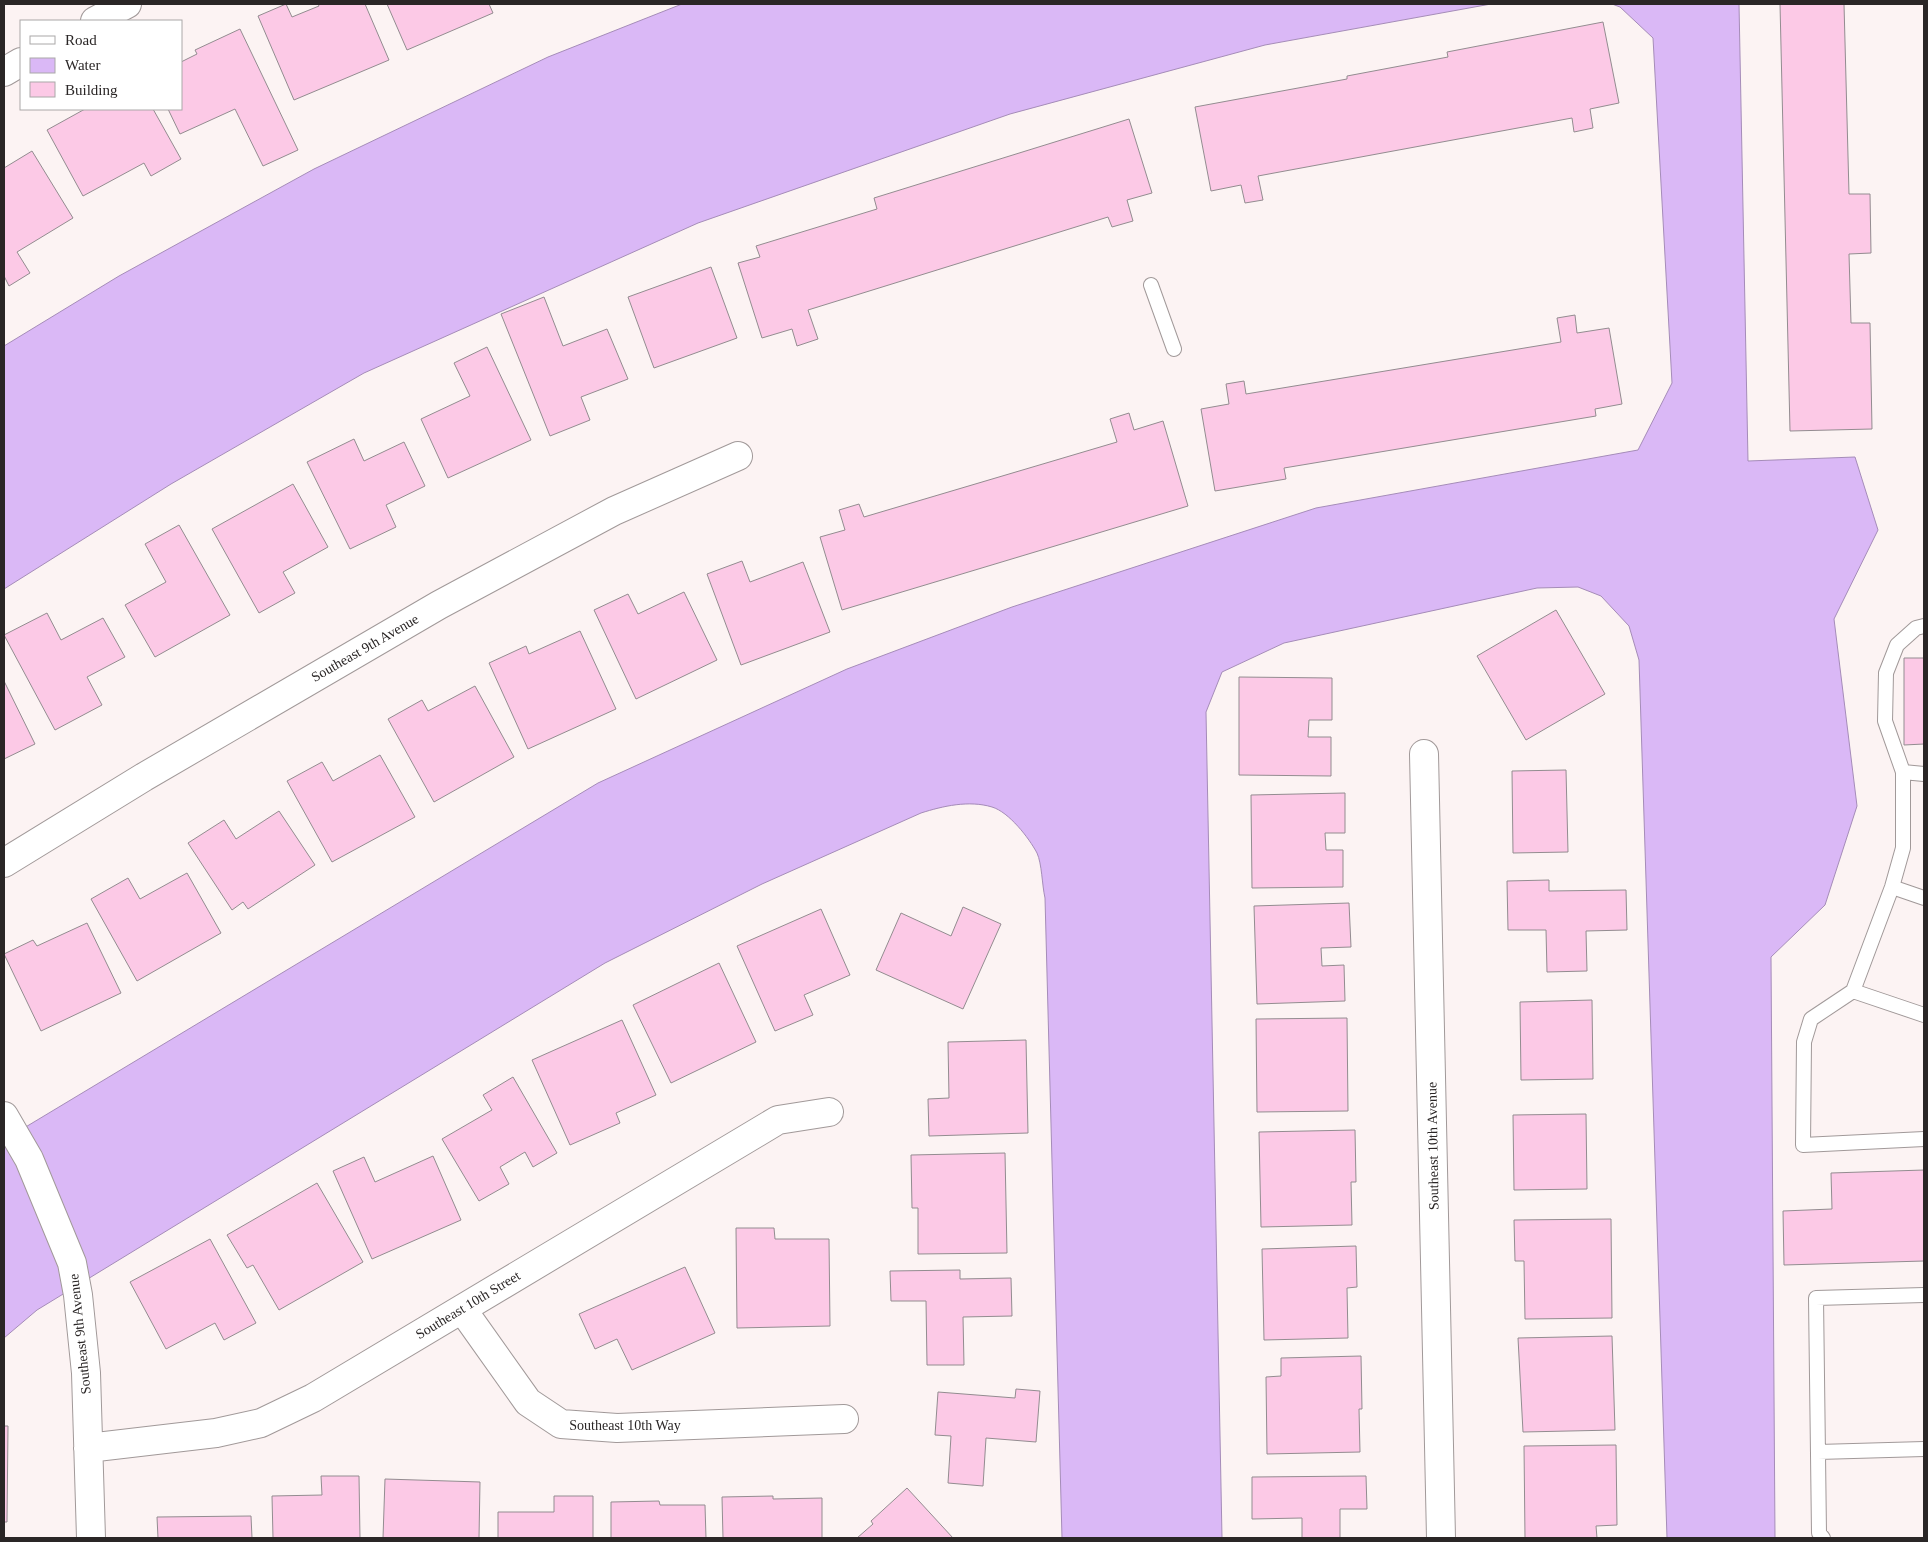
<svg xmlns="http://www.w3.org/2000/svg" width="1928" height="1542" viewBox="0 0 1928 1542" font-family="'Times New Roman',serif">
  <rect width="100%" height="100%" fill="#fcf3f3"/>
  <path fill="#dab8f6" stroke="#a58cb8" d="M682,4H1491L1265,45L1010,114L698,223L364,373L171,484L4,589V346L119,276L314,169L548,57Z
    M1612,4H1739L1748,461L1855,457L1878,530L1834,619L1857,806L1825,905L1771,957L1775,1538H1667L1639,660L1629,626L1601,596L1578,587L1537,588L1284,643L1222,672L1206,712L1222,1538H1062L1045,898C1042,885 1042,864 1037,853C1029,838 1009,812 992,807C969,800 943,806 921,813L762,884L605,963L37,1310L4,1338V1140L598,783L847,669L1012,607L1316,508L1638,450L1672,383L1653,38L1620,7Z"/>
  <path fill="#fcc9e6" stroke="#938c90" d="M286,4L292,17L319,6L318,4H365L389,60L294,100L258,16Z
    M387,4H489L493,13L407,50Z
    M1780,4H1844L1849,194H1870L1871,253L1849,254L1851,323H1870L1872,429L1790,431Z
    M1603,22L1619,103L1590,109L1593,128L1574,132L1572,118L1258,176L1263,200L1245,203L1241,185L1211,191L1195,107L1347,79V76L1448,57L1447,52Z
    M240,29L298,150L263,166L235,109L180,134L168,109H181V62L197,54L195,50Z
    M85,109H153L181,159L151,176L144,163L83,196L47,130Z
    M1129,119L1152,193L1127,200L1133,221L1112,227L1108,217L808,310L818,339L797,346L792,329L762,338L738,263L760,257L756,246L877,209L874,198Z
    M32,151L73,218L17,252L30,273L9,286L4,276V168Z
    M711,267L737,338L654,368L628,297Z
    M544,297L563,346L607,329L628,379L581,397L590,420L550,436L501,314Z
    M1575,315L1577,333L1609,328L1622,404L1595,409L1596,416L1284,468L1286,479L1215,491L1201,409L1229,404L1226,384L1244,381L1246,394L1561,342L1557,318Z
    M487,347L531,440L448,478L421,419L470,396L454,363Z
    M1129,413L1134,430L1163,421L1188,506L842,610L820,537L845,530L839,510L859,504L864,517L1117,442L1110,419Z
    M354,439L364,461L404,442L425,486L386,505L396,527L350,549L307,462Z
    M293,484L328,547L283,572L295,593L259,613L212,529Z
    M179,525L230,615L155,657L125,605L166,582L145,544Z
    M742,561L750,582L803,562L830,632L741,665L707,574Z
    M684,592L717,660L636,699L594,610L628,594L638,614Z
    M1556,610L1605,694L1526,740L1477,656Z
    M47,613L61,640L103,618L125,657L87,677L102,705L55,730L4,635Z
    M580,631L616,709L528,749L489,663L526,646L529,654Z
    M1904,658H1924V744L1904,745Z
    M1239,677L1332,678V720H1309L1308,737H1331V776L1239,775Z
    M4,681L35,744L4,759Z
    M475,686L514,757L434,802L388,719L422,700L428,711Z
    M380,755L415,817L332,862L287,781L322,762L333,781Z
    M1566,770L1568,852L1513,853L1512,771Z
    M1345,793V833H1325L1326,850H1343V887L1252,888L1251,795Z
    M279,811L315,865L248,909L243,902L232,910L188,843L224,820L236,839Z
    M187,873L221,933L137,981L91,899L128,878L140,899Z
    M1549,880V891L1626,890L1627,930L1586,931L1587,971L1547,972L1546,930H1508L1507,881Z
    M1349,903L1351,947L1321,948L1322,966L1344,965L1345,1001L1257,1004L1254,906Z
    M963,907L1001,924L963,1009L876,970L901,913L951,936Z
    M821,909L850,975L804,995L813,1015L775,1031L737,946Z
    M87,923L121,993L41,1031L4,954L33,940L37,946Z
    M719,963L756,1042L671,1083L633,1005Z
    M1592,1000L1593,1079L1521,1080L1520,1002Z
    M1347,1018L1348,1111L1257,1112L1256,1019Z
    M622,1020L656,1095L616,1113L620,1123L570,1145L532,1060Z
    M1026,1040L1028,1133L929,1136L928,1099L949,1098L948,1042Z
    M513,1077L557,1153L533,1167L525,1152L500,1167L509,1184L479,1201L442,1139L492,1110L483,1095Z
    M1586,1114L1587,1189L1514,1190L1513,1115Z
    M1355,1130L1356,1182H1351L1352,1225L1261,1227L1259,1132Z
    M1005,1153L1007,1253L918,1254V1208H912L911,1155Z
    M433,1156L461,1220L372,1259L333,1171L364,1157L375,1182Z
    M1924,1170V1261L1784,1265L1783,1211L1832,1209L1831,1173Z
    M317,1183L363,1262L279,1310L253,1265L247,1268L227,1235Z
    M1611,1219L1612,1318L1525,1319L1524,1261H1515L1514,1220Z
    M736,1228H774L775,1239H829L830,1326L737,1328Z
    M210,1239L256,1323L224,1340L215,1323L166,1349L130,1282Z
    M1356,1246L1357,1287L1347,1288L1348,1338L1264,1340L1262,1249Z
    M685,1267L715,1333L632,1370L617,1339L595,1349L579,1314Z
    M960,1270V1279L1011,1278L1012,1316L963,1317L964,1365H927L926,1301H891L890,1271Z
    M1612,1336L1615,1430L1523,1432L1518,1338Z
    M1361,1356L1362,1409H1359L1360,1452L1267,1454L1266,1377L1281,1376V1358Z
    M1016,1389L1040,1391L1036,1442L986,1438L983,1486L948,1483L951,1436L935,1435L938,1392L1015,1398Z
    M4,1426H8L7,1522H4Z
    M1616,1445L1617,1525L1596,1526L1597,1538H1525L1524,1446Z
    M321,1476H359L360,1538H273L272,1496L322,1495Z
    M1366,1476L1367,1509H1340V1538H1302V1518L1252,1519V1477Z
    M385,1479L480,1482L479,1538H383Z
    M907,1488L953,1538H857L873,1524L871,1521Z
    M554,1496H593V1538H498V1512H554Z
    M773,1496V1499L822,1498V1538H723L722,1497Z
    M659,1501L660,1505H705L706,1538H611V1502Z
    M251,1516L252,1538H158L157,1517Z"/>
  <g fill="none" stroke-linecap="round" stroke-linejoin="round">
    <defs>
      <path id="service" d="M1151,285L1174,349
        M1924,626L1916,628L1897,645L1886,673L1885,721L1903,772L1924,774
        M1903,772V848L1892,887L1853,991L1811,1019L1804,1042L1803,1145L1924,1139
        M1892,887L1924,898
        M1853,991L1924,1015
        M1818,1452L1924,1449
        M1823,1538L1819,1533L1816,1298L1924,1295"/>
      <path id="minor" d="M95,21L127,4
        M4,72L21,62
        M1424,754L1441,1538
        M4,863L144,777L439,605L614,511L738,456
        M4,1116L29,1159L72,1263L78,1295L86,1373L91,1538
        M462,1309L528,1402L561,1424L617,1428L844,1419
        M88,1448L216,1433L261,1423L313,1398L778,1120L829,1112"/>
    </defs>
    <use href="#service" stroke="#a19999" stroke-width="16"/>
    <use href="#minor" stroke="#a19999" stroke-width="30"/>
    <use href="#service" stroke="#fff" stroke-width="14"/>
    <use href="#minor" stroke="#fff" stroke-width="28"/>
  </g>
  <g text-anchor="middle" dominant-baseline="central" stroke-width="4" stroke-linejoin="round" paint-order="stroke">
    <g font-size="14" fill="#2a2626" stroke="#fff">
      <text transform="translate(365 648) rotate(-30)">Southeast 9th Avenue</text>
      <text transform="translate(1433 1146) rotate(-91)">Southeast 10th Avenue</text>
      <text transform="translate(468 1305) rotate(-31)">Southeast 10th Street</text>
      <text transform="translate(80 1334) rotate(-96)">Southeast 9th Avenue</text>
      <text x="625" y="1425">Southeast 10th Way</text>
    </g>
  </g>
  <rect width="1928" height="1542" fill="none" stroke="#2a2626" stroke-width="10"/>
  <rect x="20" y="20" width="162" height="90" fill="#ffffff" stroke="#aaa8a8"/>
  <rect x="30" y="36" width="25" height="8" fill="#ffffff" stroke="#aaa8a8"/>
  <text x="65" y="45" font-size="15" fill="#2a2626">Road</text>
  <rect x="30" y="58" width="25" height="15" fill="#dab8f6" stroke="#aaa8a8"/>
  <text x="65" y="70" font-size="15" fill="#2a2626">Water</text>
  <rect x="30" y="82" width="25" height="15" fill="#fcc9e6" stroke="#aaa8a8"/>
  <text x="65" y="95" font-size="15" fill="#2a2626">Building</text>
</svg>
